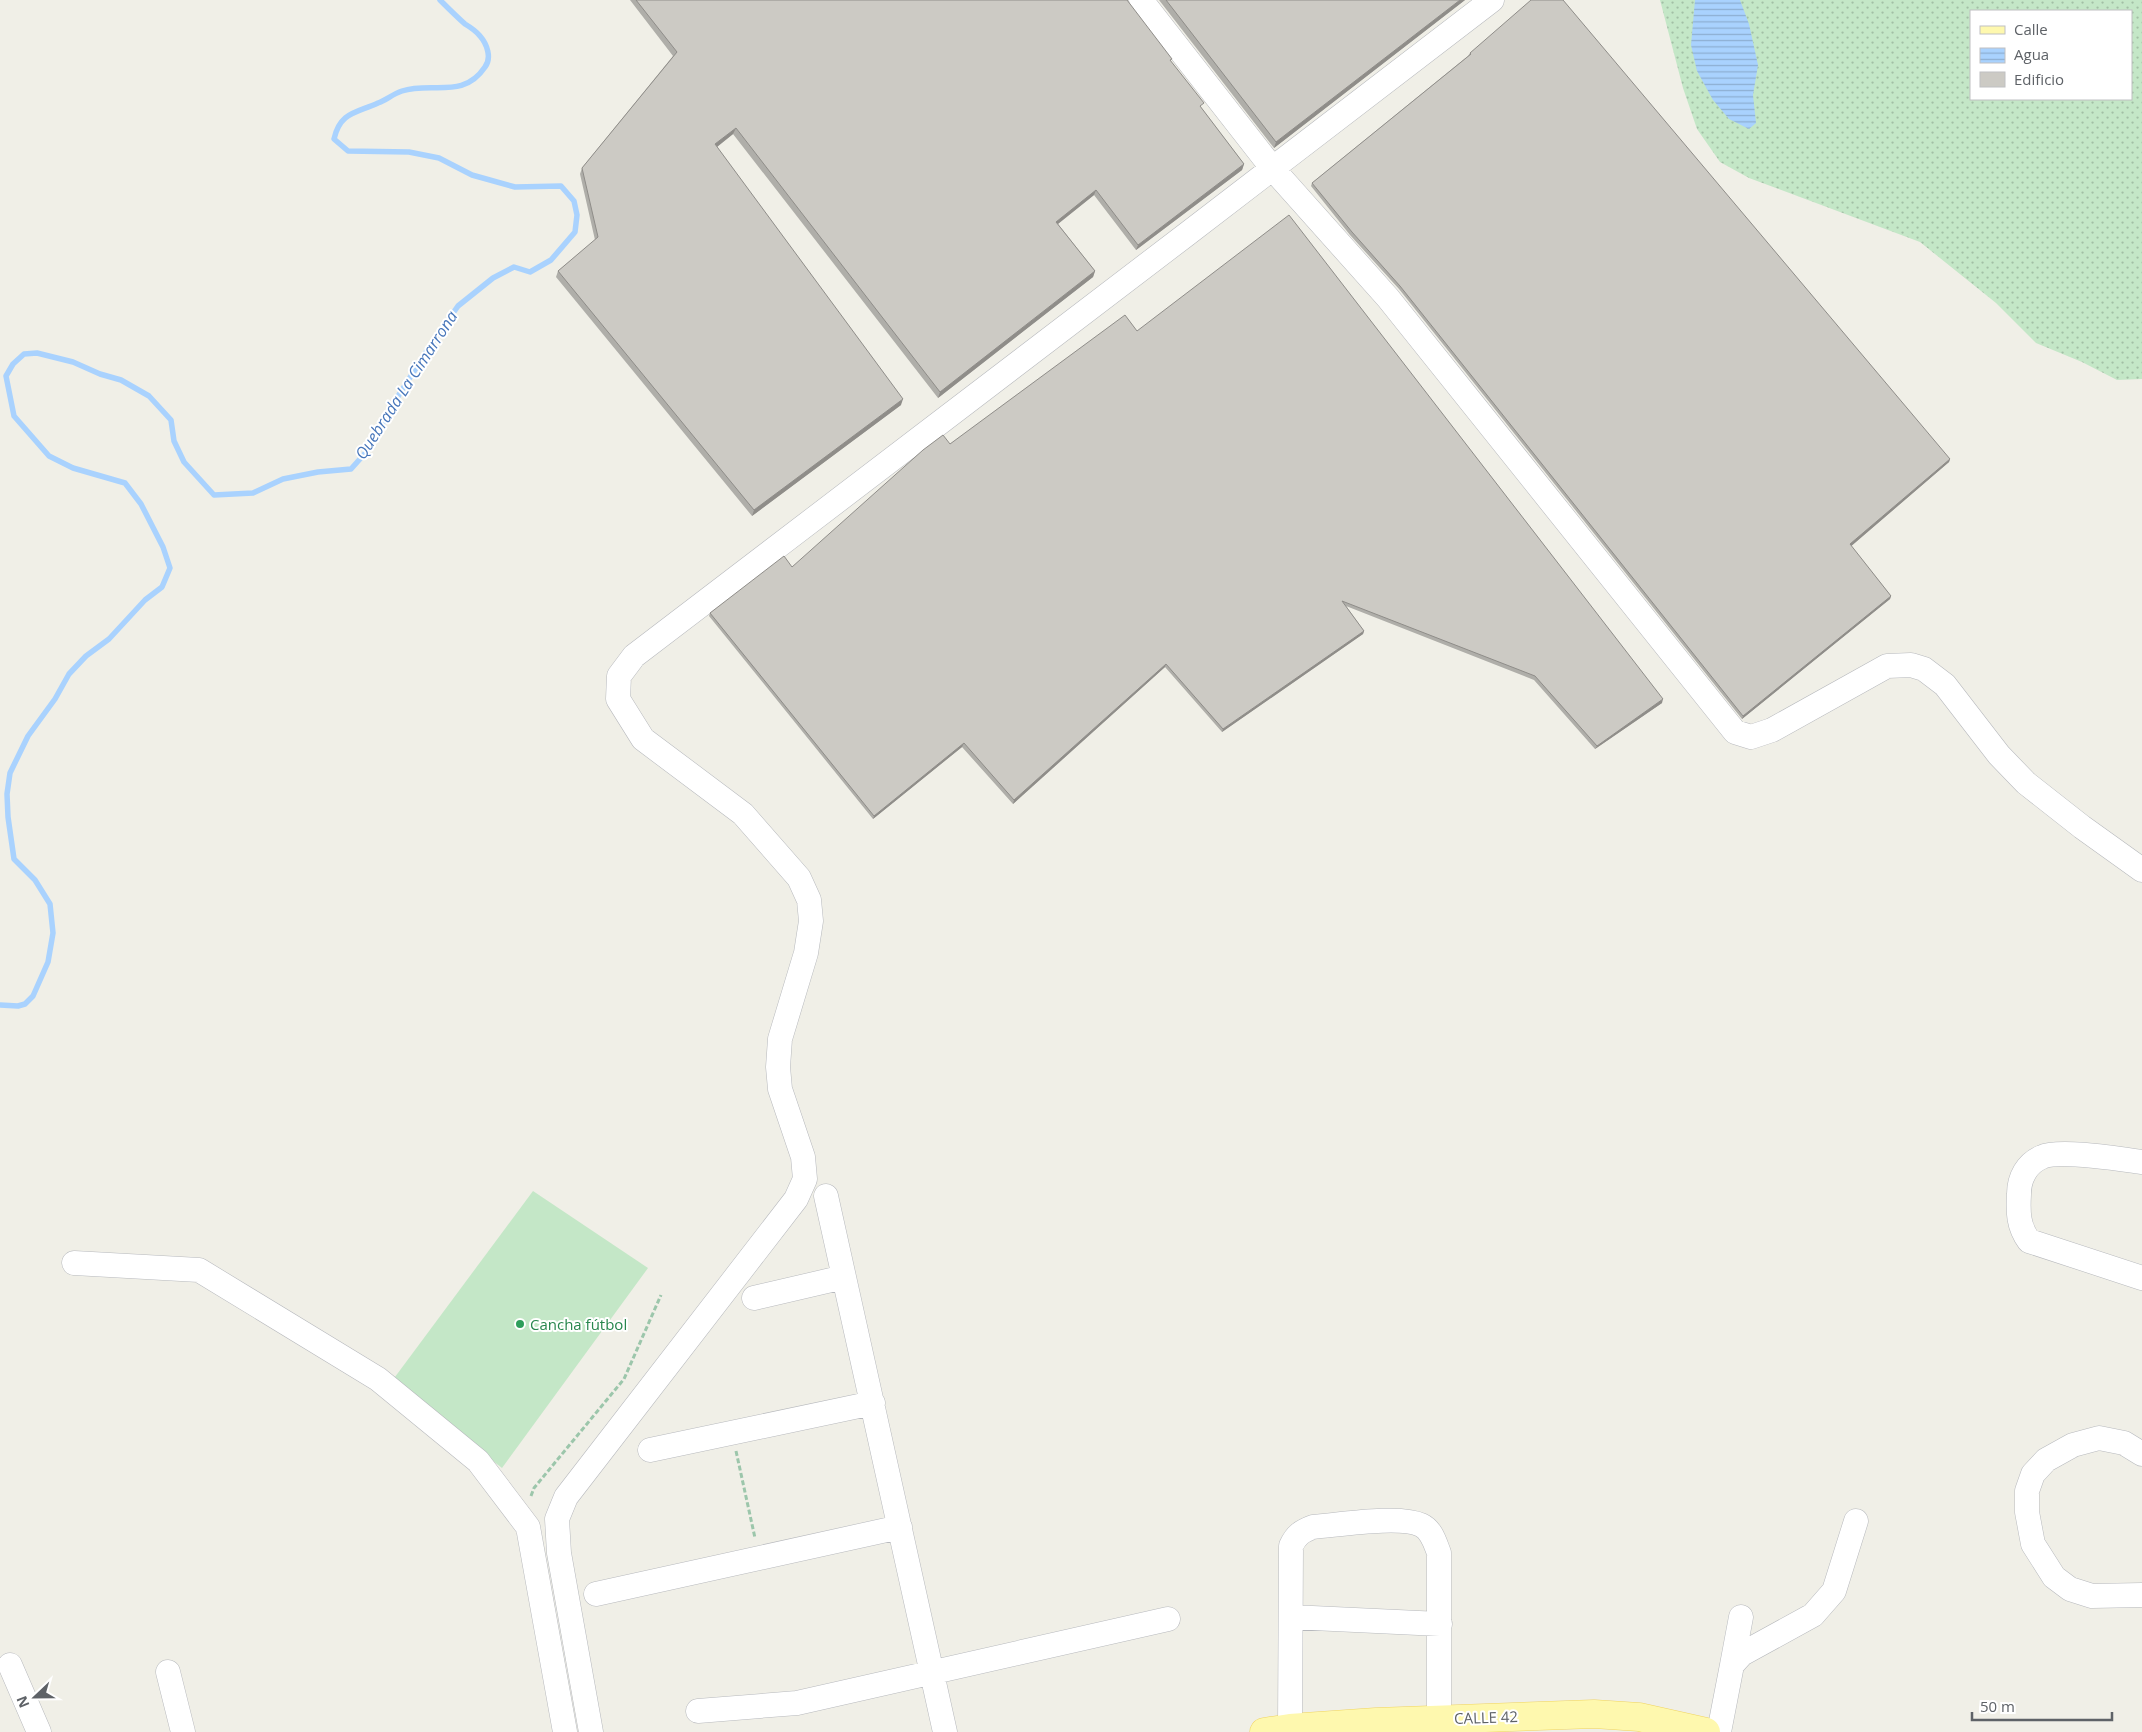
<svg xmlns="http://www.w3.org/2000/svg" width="2142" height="1732" viewBox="0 0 2142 1732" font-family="'Open Sans',sans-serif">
  <defs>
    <pattern id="grass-dots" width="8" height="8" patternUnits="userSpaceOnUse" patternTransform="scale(1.25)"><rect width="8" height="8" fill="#c4e7c7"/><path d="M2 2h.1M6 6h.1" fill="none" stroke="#a2bfa5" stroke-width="1.8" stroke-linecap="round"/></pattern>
    <pattern id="water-rules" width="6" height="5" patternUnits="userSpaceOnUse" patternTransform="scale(1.25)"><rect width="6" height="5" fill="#a9d2fe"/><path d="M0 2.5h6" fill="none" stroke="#8daed1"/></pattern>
  </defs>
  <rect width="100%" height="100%" fill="#f0efe7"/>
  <path fill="url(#grass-dots)" fill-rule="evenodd" d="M1660,0H2142V379L2117,380L2082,362L2036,343L1996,303L1920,242L1749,178L1720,162L1697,129L1683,88ZM1971,11H2131V99H1971Z"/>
  <path fill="#c4e7c7" d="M533,1191L648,1268L502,1468L392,1381Z"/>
  <path fill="url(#water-rules)" d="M1695,0H1740L1749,24L1758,65L1753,95L1756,123L1749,129L1729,119L1713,100L1697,71L1691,45Z"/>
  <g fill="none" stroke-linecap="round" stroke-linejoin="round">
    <path stroke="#a9d2fe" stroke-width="5.5" d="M0,1005L18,1006L25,1004L33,996L48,962L53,933L50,904L35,880L14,859L8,817L7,794L10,773L28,736L55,699L69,674L86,656L109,639L145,600L162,587L170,568L163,547L141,504L125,483L73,468L49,456L14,416L6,376L13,364L24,354L37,353L73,362L100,374L121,380L149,396L171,420L174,441L184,462L214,495L253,493L283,479L318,472L351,469L368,450L395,401L432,343L458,306L493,278L514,267L530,272L551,260L575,232L577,215L574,201L561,186L515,187L472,175L439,158L409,152L348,151L334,139C340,112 356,113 378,103C386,100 393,94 402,91C432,81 463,100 485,67C492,58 487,44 480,36C476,31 470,27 465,24C456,16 448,8 440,0"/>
    <defs>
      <path id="minor" d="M1141,0L1273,169L1388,298L1735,732L1751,737L1772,730L1887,666L1911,665L1924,669L1945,685L1999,755L2026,783L2082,827L2142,870
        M2142,1162C2120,1159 2059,1149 2042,1157C2027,1163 2019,1178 2019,1194C2018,1212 2018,1226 2029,1241L2142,1278
        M826,1196L945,1732
        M74,1263L199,1270L378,1379L478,1461L528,1527L565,1732
        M754,1298L844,1277
        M650,1450L873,1403
        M2142,1454L2124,1443L2099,1438L2073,1445L2046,1460L2033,1474L2027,1491V1512L2033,1544L2054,1577L2070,1589L2092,1596L2142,1595
        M596,1594L900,1527
        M1291,1617L1440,1624
        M10,1665L39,1732
        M1732,1665L1741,1617
        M168,1672L183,1732
        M698,1711L797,1703L1168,1619
        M1290,1728L1291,1546C1296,1535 1302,1531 1313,1527C1339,1525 1400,1515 1421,1525C1432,1530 1435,1543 1439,1553V1719
        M591,1732L559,1553L557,1519L566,1497L796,1199L805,1179L803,1157L780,1089L778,1067L780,1039L806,953L811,921L809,900L799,878L743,814L643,739L618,699L619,676L634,656C920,437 1207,220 1492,0
        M1719,1732L1732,1665L1742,1654L1813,1615L1834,1591L1856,1521"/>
      <path id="major" d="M1264,1732L1290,1728L1376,1722L1594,1714L1639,1717L1706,1732"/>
    </defs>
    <use href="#minor" stroke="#b7b9bd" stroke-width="25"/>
    <use href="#major" stroke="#f0d460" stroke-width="29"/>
    <path stroke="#9cc6ab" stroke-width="3" stroke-dasharray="5 2.5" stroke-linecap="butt" d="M736,1451L755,1538
      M531,1496L534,1488L624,1379L661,1295"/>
    <use href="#minor" stroke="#fff" stroke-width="24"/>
    <use href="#major" stroke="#fef8ae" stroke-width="28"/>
  </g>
  <path fill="#afaea9" d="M630,0H1127L1171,62L1202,109L1244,164L1242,170L1136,250L1094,195L1058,224L1095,271L1093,277L938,398L733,134L717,147L901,405L752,516L556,277L558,271L595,240L580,174L582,168L673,56Z
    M1159,0H1465L1274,148Z
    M1470,53L1950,459L1949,462L1851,546L1891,596L1890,599L1742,719L1399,289L1350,235L1311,186L1312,183L1468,56Z
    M1137,331L1662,703L1595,749L1534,680L1346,606L1364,631L1363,634L1222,732L1165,667L1013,804L962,747L873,819L709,616L710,613L792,567L950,444Z"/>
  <path fill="#8f8d89" d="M1460,0H1465L1274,148L1276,142Z
    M736,128L733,134L713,150L715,144Z
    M1244,164L1242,170L1136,250L1138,245Z
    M1096,190L1094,195L1054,227L1056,222Z
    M1095,271L1093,277L938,398L940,392Z
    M903,399L901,405L752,516L754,510Z
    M1950,459L1949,462L1849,548L1850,544Z
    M1891,596L1890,599L1742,719L1743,716Z
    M1364,631L1363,634L1222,732L1223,729Z
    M1166,664L1165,667L1013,804L1014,800Z
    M1663,699L1662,703L1595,749L1597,746Z
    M964,743L962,747L873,819L874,816Z"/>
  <path fill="#cccac4" stroke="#8f8d89" d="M636,0H1127L1172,59L1170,60L1204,103L1200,106L1244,164L1138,245L1096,190L1056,222L1095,271L940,392L736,128L715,144L903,399L754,510L558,271L598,237L582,168L677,52Z
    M1166,0H1460L1276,142Z
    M1531,0H1563L1950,459L1850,544L1891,596L1743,716L1400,286L1352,232L1312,183L1471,54L1470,53Z
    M1289,215L1663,699L1597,746L1535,676L1342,601L1364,631L1223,729L1166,664L1014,800L964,743L874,816L710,613L784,556L792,567L923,450L943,435L950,444L1125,315L1137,331Z"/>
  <circle fill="#2e9e5b" stroke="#fff" stroke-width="2" cx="520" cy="1324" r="5"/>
  <g text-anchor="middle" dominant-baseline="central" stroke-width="4" stroke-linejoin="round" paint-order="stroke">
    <g font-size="15" fill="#27864d" stroke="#fff" text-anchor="start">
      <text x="530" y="1324">Cancha fútbol</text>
    </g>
    <g font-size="15" fill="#5e6267" stroke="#fff">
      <text transform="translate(1486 1717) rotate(-2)">CALLE 42</text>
    </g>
    <g font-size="16" font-style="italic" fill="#4776ba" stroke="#fff">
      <text transform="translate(406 385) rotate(-57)">Quebrada La Cimarrona</text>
    </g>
  </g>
  <rect x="1970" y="10" width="162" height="90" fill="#ffffff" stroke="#bfc0c2"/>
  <rect x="1980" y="26" width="25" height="8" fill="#fef8ae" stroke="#bfc0c2"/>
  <text x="2014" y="35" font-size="15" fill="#5e6267">Calle</text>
  <rect x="1980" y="48" width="25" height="15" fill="url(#water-rules)" stroke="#bfc0c2"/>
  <text x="2014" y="60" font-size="15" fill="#5e6267">Agua</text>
  <rect x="1980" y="72" width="25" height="15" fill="#cccac4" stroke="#bfc0c2"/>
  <text x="2014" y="85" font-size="15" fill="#5e6267">Edificio</text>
  <g transform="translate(35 1697) rotate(248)" stroke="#ffffff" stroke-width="4" paint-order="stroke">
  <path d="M0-4L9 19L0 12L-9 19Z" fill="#5e6267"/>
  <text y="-8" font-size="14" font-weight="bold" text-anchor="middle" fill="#5e6267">N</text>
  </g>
  <path d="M1972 1712v8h140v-8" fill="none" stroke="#5e6267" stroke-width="2.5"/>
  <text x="1980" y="1712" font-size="15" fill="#5e6267" stroke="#ffffff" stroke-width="4" paint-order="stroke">50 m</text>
</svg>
